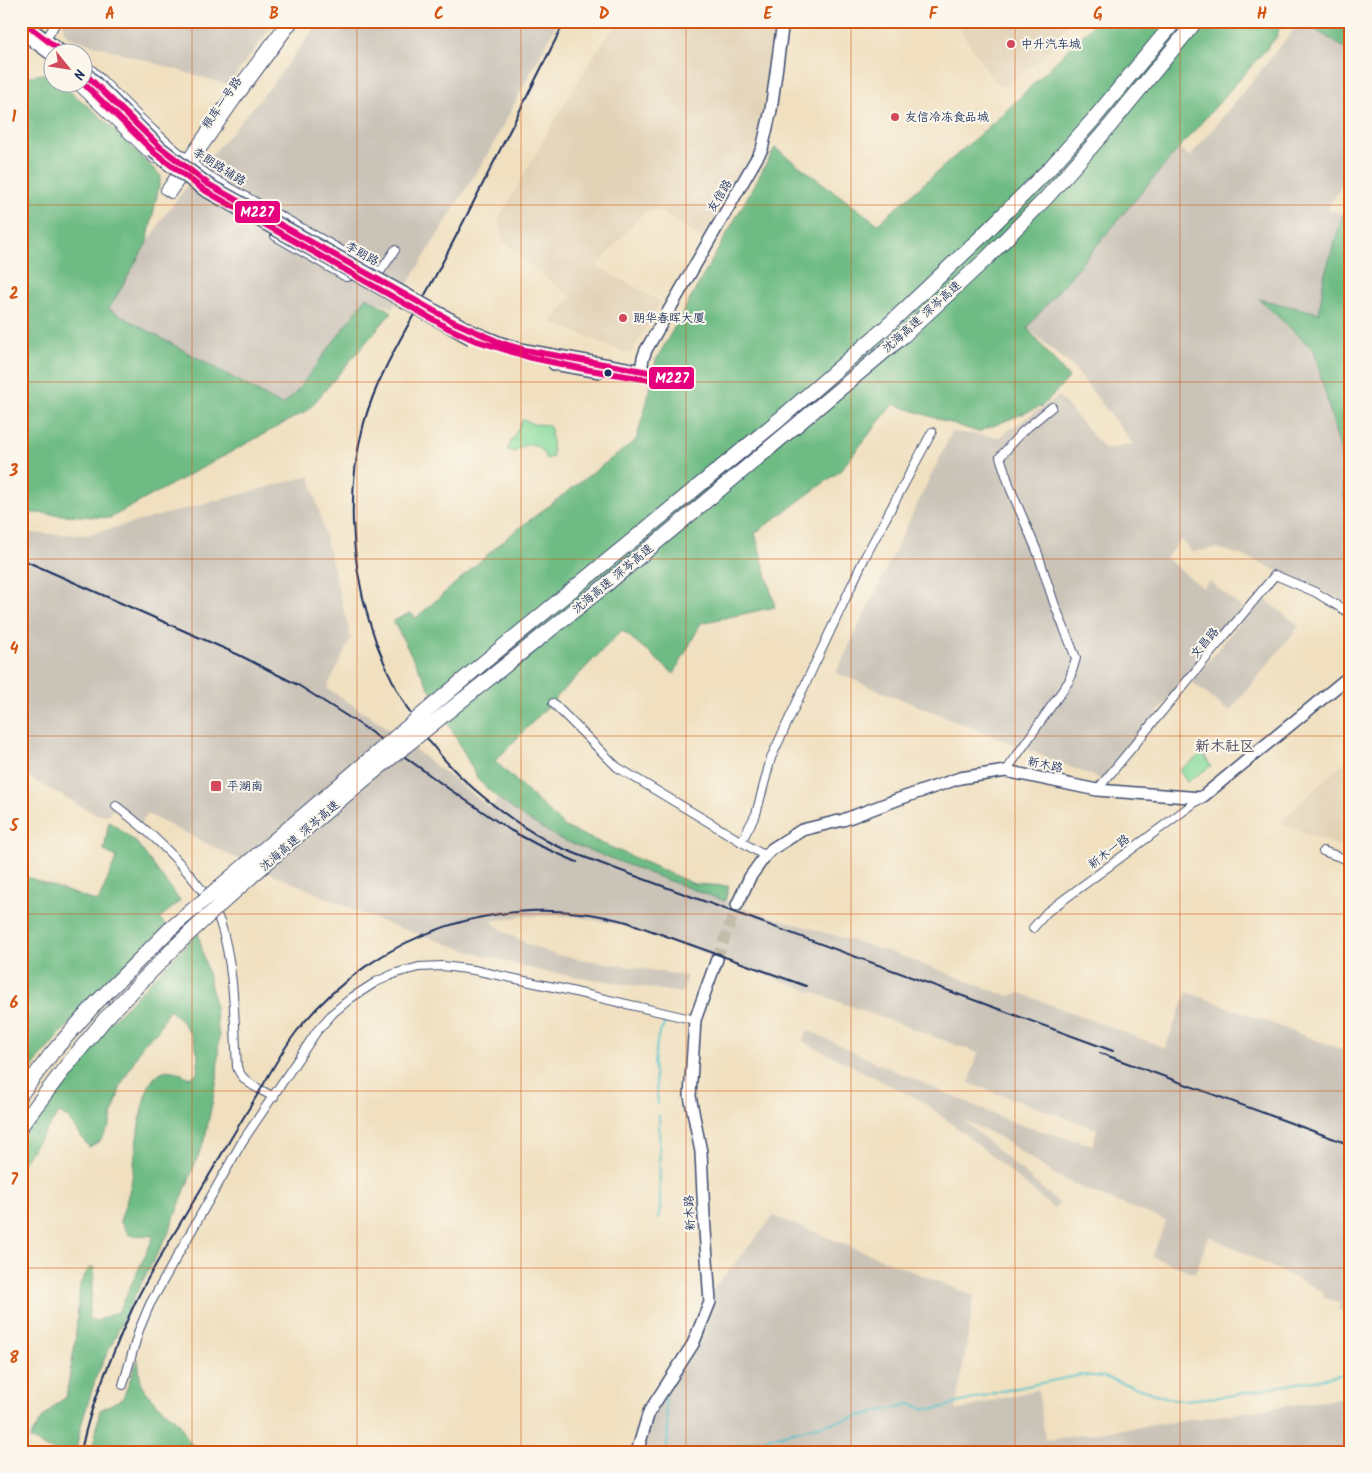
<svg xmlns="http://www.w3.org/2000/svg" width="1372" height="1473" viewBox="0 0 1372 1473" font-family="Kalam,'LXGW WenKai TC',sans-serif">
  <rect width="100%" height="100%" fill="#fbf7ec"/>
  <filter id="ink" filterUnits="userSpaceOnUse"><feTurbulence type="fractalNoise" baseFrequency=".02" numOctaves="2"/><feDisplacementMap in="SourceGraphic" scale="10" xChannelSelector="R" yChannelSelector="G"/><feConvolveMatrix kernelMatrix="1 2 1 2 8 2 1 2 1" color-interpolation-filters="sRGB"/></filter>
  <filter id="wash" filterUnits="userSpaceOnUse"><feTurbulence type="fractalNoise" baseFrequency=".0096" numOctaves="4" result="noise"/><feDisplacementMap in="SourceGraphic" scale="20" xChannelSelector="R" yChannelSelector="G"/><feGaussianBlur stdDeviation="1.12" result="paint"/><feColorMatrix in="noise" values="0 0 0 0 0 0 0 0 0 0 0 0 0 0 0 0 0 1.4 0 .05"/><feComposite in="paint" operator="in"/></filter>
  <g filter="url(#wash)">
    <rect width="100%" height="100%" fill="#f0e0c0"/>
    <path fill="#e2d2b6" d="M620,21H778L769,84L756,149L702,239L659,210L644,212L597,266L661,302L630,354L551,322L571,297L519,256L503,240L498,220L552,125L597,50Z
      M955,21H1069L1042,58L1003,87L994,82Z
      M1351,756V833L1345,848L1279,823Z"/>
    <path fill="#cac3b8" d="M65,21H276L228,85L71,38L64,32L63,25Z
      M320,21H558L490,150L393,308L367,297L293,396L282,405L109,309L164,216L205,163L271,86Z
      M1301,21L1351,52V170L1327,210L1343,214L1324,277L1319,313L1259,299L1314,350L1341,453L1347,532L1351,543V591L1347,602L1242,555L1216,548L1192,552L1181,539L1166,558L1203,588L1209,581L1242,608L1103,780L836,673L952,432L999,437L1059,396L1105,450L1133,444L1075,369L1027,328L1179,148L1190,157Z
      M310,476L351,638L327,688L383,725L490,808L499,799L522,816L560,839L613,861L749,910L893,953L1007,996L1020,993L1165,1048L1187,992L1351,1053V1273L1342,1271L1340,1276L1351,1281V1314L1338,1310L1340,1303L1322,1297L1324,1292L1209,1236L1195,1273L1152,1257L1166,1221L1084,1189L1057,1176L999,1137L963,1120L1059,1203L1054,1209L980,1146L922,1101L802,1041L808,1030L868,1059L1007,1120L1037,1130L1093,1145L1097,1129L969,1083L978,1053L733,963L618,924L570,916H525L491,921L503,931L529,945L556,955L687,976L682,993L541,971L472,952L379,921L230,855L147,814L140,824L116,807L108,814L103,815L95,814L21,773V533L87,535Z
      M1261,596L1299,626L1229,712L1192,682Z
      M774,1216L974,1296L956,1411L1038,1389L1045,1440L1351,1397V1452H641L652,1413L670,1385L713,1289Z"/>
    <path fill="#89db9d" stroke="#52857e" d="M523,419L533,424L549,425L551,429L553,457L546,459C540,442 528,440 515,452L507,450Z
      M1203,754L1211,766L1187,782L1179,770Z"/>
    <path fill="#6ebb84" stroke="#447571" d="M1097,21H1282L1276,38L1179,148L1027,328L1069,378L1042,406L978,432L893,404L840,471L755,533L775,607L701,623L674,674L622,630L495,761L565,827L694,884L729,886L725,901L661,878L560,839L522,816L499,799L479,781L393,621L410,613L416,618L510,535L636,440L647,402L656,360L775,148L878,224L1003,114Z
      M1300,21H1351V52L1301,21Z
      M47,73L52,77V82L59,83L100,116L161,176L147,243L109,309L282,405L293,396L367,297L392,312L308,410L110,518L21,512V78Z
      M1343,214L1351,216V543L1347,532L1341,453L1314,350L1259,299L1319,313L1324,277Z
      M109,821L136,842L180,901L160,918L166,926C115,976 63,1024 21,1083V875L98,902L117,857L104,851Z
      M198,933L213,995L219,1036L217,1079L205,1138L168,1234L135,1295L96,1377L80,1429L76,1452H55L30,1439C40,1419 48,1410 66,1397L75,1344L80,1284L89,1268H95L88,1319L97,1321L119,1311L154,1236L129,1235L120,1221C124,1209 128,1196 131,1184C136,1160 138,1088 158,1074C168,1066 179,1073 190,1078L197,1073C203,1048 187,1024 169,1009L158,1030L143,1044L121,1085L109,1127L100,1141L89,1147L68,1118L59,1113L21,1165V1136L40,1108L99,1034Z
      M138,1359L141,1385L153,1400L179,1423L190,1443L206,1452H92L100,1410L123,1398Z"/>
    <g fill="none" stroke-linecap="round" stroke-linejoin="round">
      <path stroke="#55c3ca" stroke-width="2" d="M658,1104L654,1063L658,1036L667,1020
        M658,1219L660,1208L659,1115
        M665,1397L668,1435L666,1452
        M709,1452L910,1404L922,1408L936,1409L1002,1391L1081,1375L1104,1377L1168,1398L1184,1400L1228,1396L1351,1373"/>
    </g>
  </g>
  <g filter="url(#ink)">
    <g fill="none" stroke-linecap="round" stroke-linejoin="round">
      <path stroke="#c5bdac" stroke-width="11" stroke-dasharray="11 5.5" stroke-linecap="butt" d="M717,959L737,905"/>
      <defs>
        <path id="street" d="M286,21L229,97L165,190L171,194L236,101L295,21
          M44,43L57,21
          M82,64L91,69C129,107 166,146 211,177L380,272
          M74,82L154,159
          M275,236L346,277L355,275
          M380,272L395,250
          M553,703L617,767L765,856
          M1006,771L1069,681L1076,658L1054,603L1037,551L1011,490L1000,457L1022,432L1052,407
          M1097,790L1275,575L1315,592L1351,614
          M116,806C148,830 177,857 201,889C208,899 216,910 220,922C235,968 234,1019 237,1067C242,1083 260,1089 274,1097
          M741,842L756,814L771,758L811,672L865,557L932,432
          M1323,851L1351,861
          M1033,928L1047,912L1201,798
          M123,1385L139,1330L150,1304L242,1142L317,1031L333,1013L351,998L376,982L396,973L419,967L443,966L474,970L558,988L695,1020"/>
        <path id="secondary" d="M22,21L62,52
          M21,32L52,55
          M474,332L501,343L525,350L671,376
          M554,364L600,372
          M641,371L643,358L646,350L762,149L771,110L783,21
          M737,905L750,877L765,856L772,849L802,830L843,820L899,799L960,778L1006,771L1097,790L1201,798L1351,675
          M637,1452L649,1412L693,1344L710,1302L704,1216L701,1152L690,1096L695,1020L717,959"/>
        <path id="highway" d="M590,575L780,419L886,327L981,237L1049,169L1092,121L1175,21
          M601,589L902,337L988,257L1046,198L1108,128L1196,21
          M21,1094L52,1053L96,1003L170,929
          M21,1126L64,1069L105,1019L178,944"/>
      </defs>
      <use href="#street" stroke="#3b4a6d" stroke-width="10"/>
      <use href="#secondary" stroke="#3b4a6d" stroke-width="14"/>
      <use href="#highway" stroke="#3b4a6d" stroke-width="16"/>
      <use href="#street" stroke="#fff" stroke-width="8"/>
      <use href="#secondary" stroke="#fff" stroke-width="11"/>
      <use href="#highway" stroke="#fff" stroke-width="14"/>
      <path stroke="#1b2f5e" stroke-width="2" d="M565,21C523,104 482,187 439,269C414,317 378,371 364,423C330,548 375,703 473,788C496,808 520,826 547,841C566,851 587,858 608,866L1113,1051
        M21,559L239,655L298,685L361,725L449,789L510,830L538,845L577,862
        M1100,1053L1351,1145
        M21,1444L38,1452
        M81,1452C87,1419 98,1390 111,1359C120,1337 129,1314 140,1293C158,1259 178,1227 198,1194C219,1159 239,1124 261,1089C272,1069 283,1049 297,1031C375,932 505,888 627,922L806,986"/>
      <defs>
        <path id="secondary-bridge" d="M86,73L160,147L208,184L474,332
          M152,151L169,165L204,190L471,339"/>
        <path id="highway-bridge" d="M170,929L478,667L590,575
          M178,944C311,817 458,704 601,589"/>
      </defs>
      <use href="#secondary-bridge" stroke="#3b4a6d" stroke-width="14" stroke-linecap="butt"/>
      <use href="#highway-bridge" stroke="#3b4a6d" stroke-width="16" stroke-linecap="butt"/>
      <use href="#secondary-bridge" stroke="#fff" stroke-width="11"/>
      <use href="#highway-bridge" stroke="#fff" stroke-width="14"/>
      <defs>
        <path id="bus-1" d="M22,21L62,52
          M82,71L160,147L208,184L452,321L501,343L525,350L671,376L672,379L668,383L584,369L528,357L474,340L448,328L204,190L155,153L82,82"/>
      </defs>
      <use href="#bus-1" stroke="#fbf7ec" stroke-width="10"/>
      <use href="#bus-1" stroke="#e5007d" stroke-width="6"/>
    </g>
  </g>
  <path fill="none" stroke="#d45514" stroke-width="1" stroke-opacity="0.55" d="M192,21V1452M357,21V1452M521,21V1452M686,21V1452M851,21V1452M1015,21V1452M1180,21V1452M21,205H1351M21,382H1351M21,559H1351M21,736H1351M21,914H1351M21,1091H1351M21,1268H1351"/>
  <g fill="#d1495b" stroke="#fbf7ec" stroke-width="2">
    <circle cx="1011" cy="44" r="5"/>
    <circle cx="895" cy="117" r="5"/>
    <circle cx="623" cy="318" r="5"/>
    <rect x="210" y="780" width="12" height="12" rx="2.5"/>
  </g>
  <circle fill="#1b2f5e" stroke="#fbf7ec" stroke-width="2" cx="608" cy="373" r="4.5"/>
  <g text-anchor="middle" dominant-baseline="central" stroke-width="4" stroke-linejoin="round" paint-order="stroke">
    <g font-size="12" fill="#1b2f5e" stroke="#fbf7ec" text-anchor="start">
      <text x="1021" y="44">中升汽车城</text>
      <text x="905" y="117">友信冷冻食品城</text>
      <text x="633" y="318">朗华春晖大厦</text>
      <text x="227" y="786">平湖南</text>
    </g>
    <g font-size="12" fill="#1b2f5e" stroke="#fbf7ec">
      <text transform="translate(222 103) rotate(-55)">粮库一号路</text>
      <text transform="translate(219 167) rotate(32)">李朗路辅路</text>
      <text transform="translate(720 196) rotate(-59)">友信路</text>
      <text transform="translate(362 254) rotate(29)">李朗路</text>
      <text transform="translate(922 317) rotate(-42)">沈海高速 深岑高速</text>
      <text transform="translate(613 579) rotate(-40)">沈海高速 深岑高速</text>
      <text transform="translate(1205 643) rotate(-50)">文昌路</text>
      <text transform="translate(1045 765) rotate(12)">新木路</text>
      <text transform="translate(300 836) rotate(-41)">沈海高速 深岑高速</text>
      <text transform="translate(1109 852) rotate(-37)">新木一路</text>
      <text transform="translate(690 1213) rotate(-93)">新木路</text>
    </g>
    <g font-size="15" font-weight="bold" fill="#5f5f71" stroke="#fbf7ec">
      <text x="1225" y="747">新木社区</text>
    </g>
  </g>
  <g stroke="#fbf7ec" stroke-width="2">
    <rect x="234" y="200" width="47" height="24" rx="5" fill="#e5007d"/>
    <rect x="648" y="366" width="47" height="24" rx="5" fill="#e5007d"/>
  </g>
  <g font-size="14" text-anchor="middle" font-weight="bold" fill="#fff">
    <text x="257" y="217">M227</text>
    <text x="672" y="383">M227</text>
  </g>
  <rect width="1372" height="1473" fill="none" stroke="#fbf7ec" stroke-width="55"/>
  <g transform="translate(68 68) rotate(120)"><circle r="24" fill="#fbf7ec" stroke="#a1a7b3"/>
  <path d="M0-4L9 19L0 12L-9 19Z" fill="#d1495b"/>
  <text y="-8" font-size="14" font-weight="bold" text-anchor="middle" fill="#1b2f5e">N</text>
  </g>
  <rect x="28" y="28" width="1316" height="1418" fill="none" stroke="#d45514" stroke-width="2"/>
  <g font-size="16" text-anchor="middle" font-weight="bold" fill="#d45514">
    <text x="110" y="19">A</text>
    <text x="274" y="19">B</text>
    <text x="439" y="19">C</text>
    <text x="604" y="19">D</text>
    <text x="768" y="19">E</text>
    <text x="933" y="19">F</text>
    <text x="1098" y="19">G</text>
    <text x="1262" y="19">H</text>
    <text x="14" y="122">1</text>
    <text x="14" y="299">2</text>
    <text x="14" y="476">3</text>
    <text x="14" y="654">4</text>
    <text x="14" y="831">5</text>
    <text x="14" y="1008">6</text>
    <text x="14" y="1185">7</text>
    <text x="14" y="1363">8</text>
  </g>
</svg>
